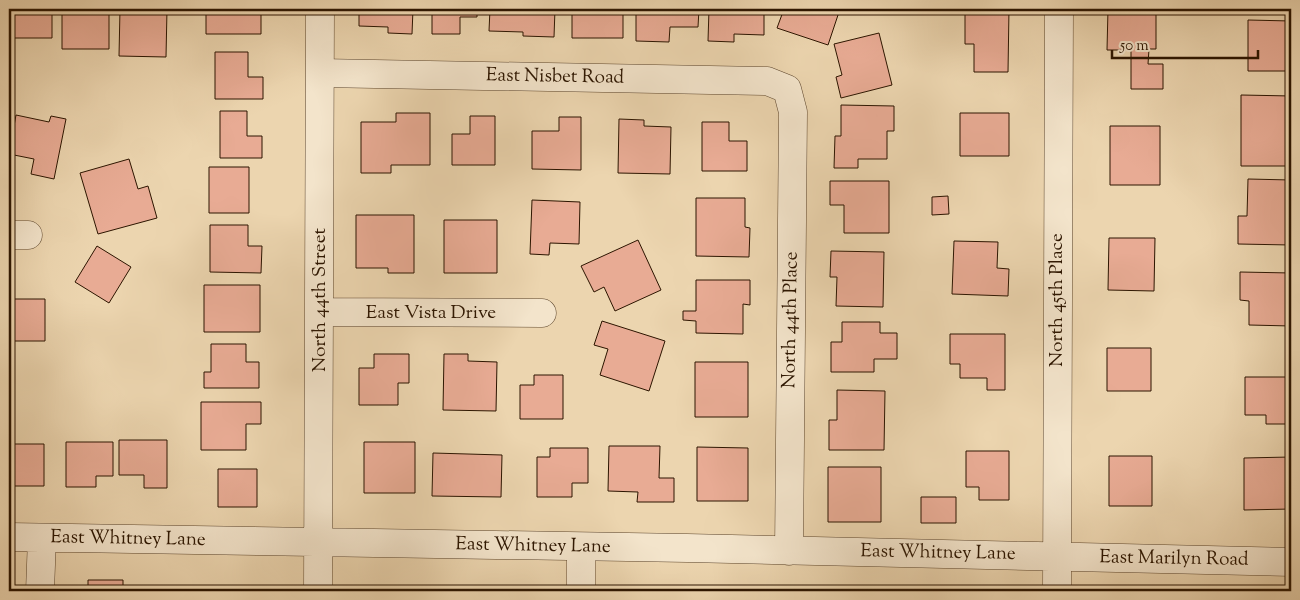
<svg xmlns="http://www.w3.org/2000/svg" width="1300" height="600" viewBox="0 0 1300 600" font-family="'Sorts Mill Goudy',serif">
  <rect width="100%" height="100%" fill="#ecd5af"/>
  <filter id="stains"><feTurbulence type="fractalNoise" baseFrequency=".004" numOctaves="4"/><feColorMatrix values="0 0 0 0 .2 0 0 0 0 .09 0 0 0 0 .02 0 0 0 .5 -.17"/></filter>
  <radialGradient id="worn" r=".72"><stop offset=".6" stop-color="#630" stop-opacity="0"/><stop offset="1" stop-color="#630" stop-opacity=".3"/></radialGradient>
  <path fill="#e8ab94" stroke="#2c1500" d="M25,9H52V38H9V13H25Z
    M62,9H109V49H62Z
    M120,9H167L166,57L119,56Z
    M194,9L261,10V34H206V11H194Z
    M359,9H413L412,34L388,33V27L359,26Z
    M432,9H477V17H460V34H432Z
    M490,9H555L554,37L523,36V32L489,31Z
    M572,9H623V38H572Z
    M647,9H699L698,27H670L669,42L636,41V12L647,13Z
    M709,9H764V35L734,34V42L708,41Z
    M784,9H840L828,45L777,28Z
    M965,9H1009L1008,72H974V44H965Z
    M1108,9H1156V49H1149L1148,64H1163V89H1131V50H1107Z
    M1248,20L1291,21V71H1248Z
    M879,33L892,85L841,98L836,77L842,75L834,44Z
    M215,52H248V77H263V99H215Z
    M1241,95L1291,96V166H1241Z
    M841,105L894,106V131H887V159H858V168H834L835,136H841Z
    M220,111H247V136H262V158H220Z
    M396,113H430V165H391V173H361V122H396Z
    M960,113H1009V156H960Z
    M16,115L49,122L51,116L66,119L54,179L31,174L34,159L9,154Z
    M470,116H495V165H452V134H470Z
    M559,117H581V170L532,169V131H559Z
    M619,119L644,120V126L671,127L670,174L618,173Z
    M702,122H729V141H747V171H702Z
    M1110,126H1160V185H1110Z
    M129,159L138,189L148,186L157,218L98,234L80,173Z
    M209,167H249V213H209Z
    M1248,179L1291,180V245L1238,244V216H1247Z
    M830,181H889V233H844V205H830Z
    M948,196L949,214L932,215V197Z
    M696,198H745V227L750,228L749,257L696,256Z
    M532,200L580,202L579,244L550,243L549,255L530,254Z
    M356,215H414V273H388V268H356Z
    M444,220H497V273H444Z
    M210,225H248V246H262L261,273L210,272Z
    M1109,238H1155L1154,291L1108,290Z
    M638,240L661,290L615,311L604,287L594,292L581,266Z
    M954,241L998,242L997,268L1009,269L1008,296L952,294Z
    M97,246L131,267L109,303L75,282Z
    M831,251L884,252L883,307L836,306L837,277H830Z
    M1240,272L1291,273V326L1249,325V301L1240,300Z
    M696,280H750V305L743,304V334L696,333V321L683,320V311H696Z
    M204,285H260V332H204Z
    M12,299H45V341H12Z
    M602,321L665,341L649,391L600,375L608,349L594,345Z
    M842,322H880V333H897V359H874V372H831V342H842Z
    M950,334H1005V390H987V378H960V364H950Z
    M211,344H246V362H259V388H204V372H211Z
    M1107,348H1151V391H1107Z
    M374,354H409V383H398V405H359V368H374Z
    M444,354H468V361L497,362L496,411L443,410Z
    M695,362H748V417H695Z
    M534,375H563V419H520V385H534Z
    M1245,377H1291V424H1266V415H1245Z
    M837,390L885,391L884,450H829V420H837Z
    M201,402H261V424H246V450H201Z
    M119,440H167V488H144V475H119Z
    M66,442H113V476H96V487H66Z
    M364,442H415V493H364Z
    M9,444H44V486H9Z
    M609,446H660L659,478H674V502H637L638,492L608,491Z
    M697,447L748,448V501H697Z
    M550,448H588V483H572V497H537V457H550Z
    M966,451H1009V500H979V487H966Z
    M433,453L502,455L501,497L432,496Z
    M1109,456H1152V506H1109Z
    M1291,457V509L1244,510V458Z
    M828,467H881V522H828Z
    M218,469H257V507H218Z
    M921,497H956V523H921Z
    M88,580H123V591H88Z
    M217,586H257V591H217Z
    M383,588H423V591H383Z
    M487,588H533V591H487Z"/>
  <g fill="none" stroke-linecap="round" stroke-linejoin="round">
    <defs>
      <path id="minor" d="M321,73L767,81L787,89L793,112L789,551
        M9,235H28
        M320,312L542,313
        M9,537L687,548L1291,562
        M40,591L42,538
        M318,591L320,9
        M581,591V547
        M1057,591L1059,9"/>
    </defs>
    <use href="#minor" stroke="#5c452c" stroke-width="29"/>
    <use href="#minor" stroke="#f3e4cb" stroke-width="28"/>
  </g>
  <g text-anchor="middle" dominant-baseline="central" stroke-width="4.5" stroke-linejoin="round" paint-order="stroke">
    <g font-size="19" fill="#2c1500" stroke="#f3e4cb">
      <text transform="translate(555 77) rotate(1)">East Nisbet Road</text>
      <text transform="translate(320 300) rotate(-90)">North 44th Street</text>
      <text transform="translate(1057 300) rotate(-90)">North 45th Place</text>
      <text x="431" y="313">East Vista Drive</text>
      <text transform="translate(791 320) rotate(-89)">North 44th Place</text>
      <text transform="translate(128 539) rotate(1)">East Whitney Lane</text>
      <text transform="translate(533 546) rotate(1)">East Whitney Lane</text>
      <text transform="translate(938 553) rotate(1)">East Whitney Lane</text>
      <text transform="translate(1174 559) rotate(1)">East Marilyn Road</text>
    </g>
  </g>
  <rect width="1300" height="600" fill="none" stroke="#ecd5af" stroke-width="30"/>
  <rect x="10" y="10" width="1280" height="580" fill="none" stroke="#2c1500" stroke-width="2.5"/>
  <rect x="15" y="15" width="1270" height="570" fill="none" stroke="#2c1500"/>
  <path d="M1112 50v8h146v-8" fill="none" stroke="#2c1500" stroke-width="2.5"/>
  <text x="1120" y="50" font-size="15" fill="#2c1500" stroke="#f3e4cb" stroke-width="4" paint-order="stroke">50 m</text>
  <rect width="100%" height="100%" filter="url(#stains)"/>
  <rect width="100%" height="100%" fill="url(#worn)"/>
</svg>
